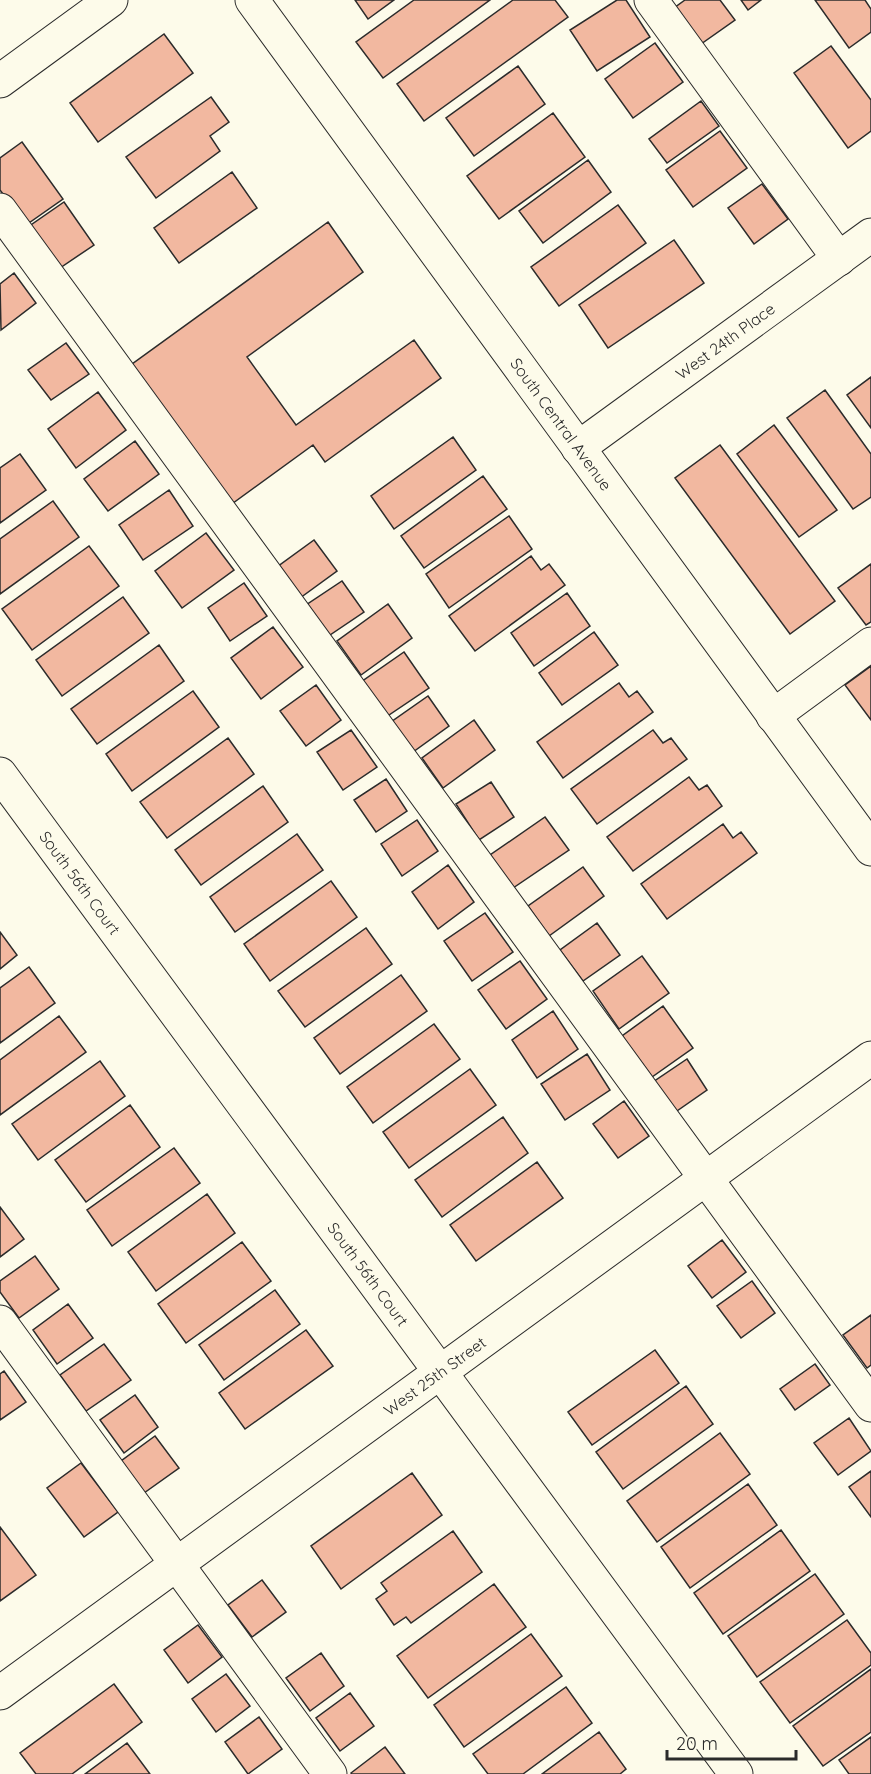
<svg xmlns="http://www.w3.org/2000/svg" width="871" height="1774" viewBox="0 0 871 1774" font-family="Quicksand,sans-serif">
  <rect width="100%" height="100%" fill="#fdfbea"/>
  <path fill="#f2b8a0" stroke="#2b2b2b" stroke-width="1.5" d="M355,0H394L368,19Z
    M414,0H490L383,78L356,42Z
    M513,0H555L568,17L424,121L397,84Z
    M617,0H626L650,37L597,71L570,30Z
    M685,0H720L735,20L701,44L674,8Z
    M741,0H761L748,10Z
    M815,0H865L871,9V32L849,48Z
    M164,34L193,73L98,142L70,103Z
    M655,43L683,82L633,118L605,79Z
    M831,46L871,100V131L848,148L794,73Z
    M518,66L545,104L474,156L446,118Z
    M211,97L229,122L210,136L220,151L156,198L126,157Z
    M701,101L719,126L667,163L649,139Z
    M553,113L585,157L499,219L467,176Z
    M720,131L747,168L693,207L666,170Z
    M22,142L63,199L26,225L0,190V158Z
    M588,160L611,192L543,243L519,211Z
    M232,172L257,208L179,263L154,228Z
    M762,184L788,219L754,244L728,208Z
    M64,202L94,245L57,270L28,227Z
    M618,205L646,243L559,306L531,267Z
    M328,222L363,272L247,357L296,425L414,340L441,378L325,462L313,445L229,506L128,367Z
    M674,240L704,283L608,348L579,305Z
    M14,273L36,303L1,330L0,284Z
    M66,343L89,374L51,400L28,370Z
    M871,377V428L847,395Z
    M825,390L871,454V497L853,509L787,418Z
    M98,392L126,430L76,468L48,429Z
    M774,425L837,510L799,537L737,454Z
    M453,437L476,470L394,529L371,496Z
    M135,441L159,474L108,511L84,479Z
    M720,445L835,601L790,634L675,478Z
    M20,454L46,490L0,523V468Z
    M483,476L507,509L424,568L401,536Z
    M169,490L193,526L143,560L119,525Z
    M53,501L79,537L0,594V539Z
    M509,516L532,549L449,608L426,574Z
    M206,533L234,570L182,608L155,571Z
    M314,540L337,571L300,598L277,567Z
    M89,546L119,586L32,650L2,609Z
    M531,556L541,570L549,564L565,585L475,651L449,616Z
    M871,564V622L866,625L838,588Z
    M342,581L364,612L327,637L306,605Z
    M244,583L267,616L230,641L208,608Z
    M567,593L590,626L534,666L511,633Z
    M123,597L149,633L62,696L36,660Z
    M388,604L412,638L361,675L337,641Z
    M273,627L303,667L261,699L231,658Z
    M594,632L618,665L562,705L539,673Z
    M159,645L184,681L97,744L71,709Z
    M404,652L429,688L386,717L361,682Z
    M871,666V720L845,685Z
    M619,683L629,697L637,691L653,712L563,778L537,742Z
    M316,685L341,720L306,746L280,711Z
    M193,691L219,727L132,791L106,754Z
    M428,696L449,726L413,752L391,722Z
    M474,720L495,750L443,788L422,758Z
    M351,730L377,767L343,790L317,752Z
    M653,730L663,743L671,738L687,759L597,824L571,789Z
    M228,738L254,774L167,838L140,802Z
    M689,777L699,790L707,785L722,806L633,871L607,837Z
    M386,779L407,811L376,832L354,800Z
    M491,782L514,817L479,840L456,804Z
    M263,786L288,822L201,885L175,850Z
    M545,817L569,850L513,888L490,855Z
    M417,820L438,851L402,876L381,844Z
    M723,824L733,838L741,832L757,853L667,919L641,884Z
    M297,834L323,870L235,932L210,897Z
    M448,865L474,902L438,929L412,892Z
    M583,867L604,896L549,936L528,906Z
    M331,881L357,917L270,981L244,944Z
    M485,913L513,952L472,981L444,941Z
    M597,923L620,955L583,981L560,950Z
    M366,928L392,964L305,1027L278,991Z
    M0,932L17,955L0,969Z
    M642,956L669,993L619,1029L593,991Z
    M520,961L547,999L506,1029L478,990Z
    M29,967L55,1003L0,1043V988Z
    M401,975L427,1011L340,1074L314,1038Z
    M663,1006L693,1048L652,1077L622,1036Z
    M553,1011L578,1049L537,1078L512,1040Z
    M59,1016L86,1052L0,1115V1060Z
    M434,1024L460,1059L373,1123L347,1087Z
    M587,1054L610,1090L565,1120L541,1084Z
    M687,1059L707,1090L674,1113L653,1082Z
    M100,1061L125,1096L38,1160L12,1124Z
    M470,1069L496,1105L409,1168L383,1132Z
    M624,1101L649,1136L618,1158L593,1124Z
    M130,1105L160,1147L86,1202L55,1160Z
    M503,1117L528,1153L442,1217L415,1180Z
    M174,1148L200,1183L112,1246L87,1210Z
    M537,1162L563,1198L476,1261L450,1225Z
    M207,1194L235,1233L156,1291L128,1252Z
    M0,1207L24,1239L0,1257Z
    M722,1240L746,1272L712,1298L688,1266Z
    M242,1242L271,1281L186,1343L158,1304Z
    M35,1256L59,1289L19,1318L0,1292V1281Z
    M752,1281L775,1313L741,1338L717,1306Z
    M275,1290L300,1324L224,1380L199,1345Z
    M68,1304L93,1338L57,1364L33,1330Z
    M871,1315V1365L867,1368L843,1335Z
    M306,1330L333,1366L245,1429L219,1393Z
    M104,1344L131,1380L86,1411L60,1375Z
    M655,1350L679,1383L592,1445L568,1412Z
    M815,1364L830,1385L795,1410L780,1389Z
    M4,1371L26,1402L0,1420V1374Z
    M686,1386L713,1424L623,1489L596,1452Z
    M135,1395L158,1427L124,1453L100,1420Z
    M849,1418L871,1451L838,1475L814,1443Z
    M720,1433L750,1474L657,1542L627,1501Z
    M155,1436L179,1468L144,1493L121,1461Z
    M81,1463L118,1512L84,1537L47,1488Z
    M871,1471V1517L849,1487Z
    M412,1473L442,1515L341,1589L311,1546Z
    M748,1484L777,1525L690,1588L661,1547Z
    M0,1527L36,1575L0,1601Z
    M781,1530L810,1571L723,1634L694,1593Z
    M453,1531L482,1572L411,1623L406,1617L394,1625L376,1599L387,1591L381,1583Z
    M815,1574L844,1614L757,1677L728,1636Z
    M262,1580L286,1612L252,1637L228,1605Z
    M494,1584L526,1627L428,1698L397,1656Z
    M847,1620L871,1653V1665L790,1723L760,1682Z
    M198,1625L222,1657L188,1683L164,1650Z
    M531,1634L562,1676L464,1747L434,1705Z
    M321,1653L344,1686L310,1711L286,1678Z
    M871,1669V1732L823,1766L793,1726Z
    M226,1674L250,1706L216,1732L192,1699Z
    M114,1684L142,1722L72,1774H36L20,1753Z
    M566,1687L592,1723L523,1774H488L473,1754Z
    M350,1693L374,1726L340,1751L316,1718Z
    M259,1717L282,1749L248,1774L225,1742Z
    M599,1732L626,1769L620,1774H542Z
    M871,1737V1774H849L839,1760Z
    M127,1743L150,1774H85Z
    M385,1747L405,1774H352L351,1773Z"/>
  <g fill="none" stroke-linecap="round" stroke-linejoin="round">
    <defs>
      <g id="minor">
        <path id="s1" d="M252,0L871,849"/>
        <path d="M651,0L839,259"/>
        <path d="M0,81L111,0"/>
        <path d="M0,210L871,1405"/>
        <path id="s2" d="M578,448L871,235"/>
        <path d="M773,716L871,644"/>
        <path id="s3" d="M0,774L736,1774"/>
        <path d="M0,1322L330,1774"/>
        <path id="s4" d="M0,1693L871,1058"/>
      </g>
    </defs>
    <use href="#minor" stroke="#2b2b2b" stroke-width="35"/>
    <use href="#minor" stroke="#fdfbea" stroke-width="33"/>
  </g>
  <g text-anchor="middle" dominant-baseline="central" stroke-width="4.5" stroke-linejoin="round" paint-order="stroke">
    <g font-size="16" fill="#2b2b2b" stroke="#fdfbea">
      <text stroke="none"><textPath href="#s2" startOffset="182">West 24th Place</textPath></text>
      <text stroke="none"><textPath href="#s1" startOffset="525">South Central Avenue</textPath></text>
      <text stroke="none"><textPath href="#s3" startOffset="135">South 56th Court</textPath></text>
      <text stroke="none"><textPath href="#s3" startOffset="621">South 56th Court</textPath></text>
      <text stroke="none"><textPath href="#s4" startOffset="538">West 25th Street</textPath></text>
    </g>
  </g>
  <path d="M667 1750v9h129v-9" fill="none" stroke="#2b2b2b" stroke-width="3"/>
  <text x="676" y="1750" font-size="18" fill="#2b2b2b" stroke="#fdfbea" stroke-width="4.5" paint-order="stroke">20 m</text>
</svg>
